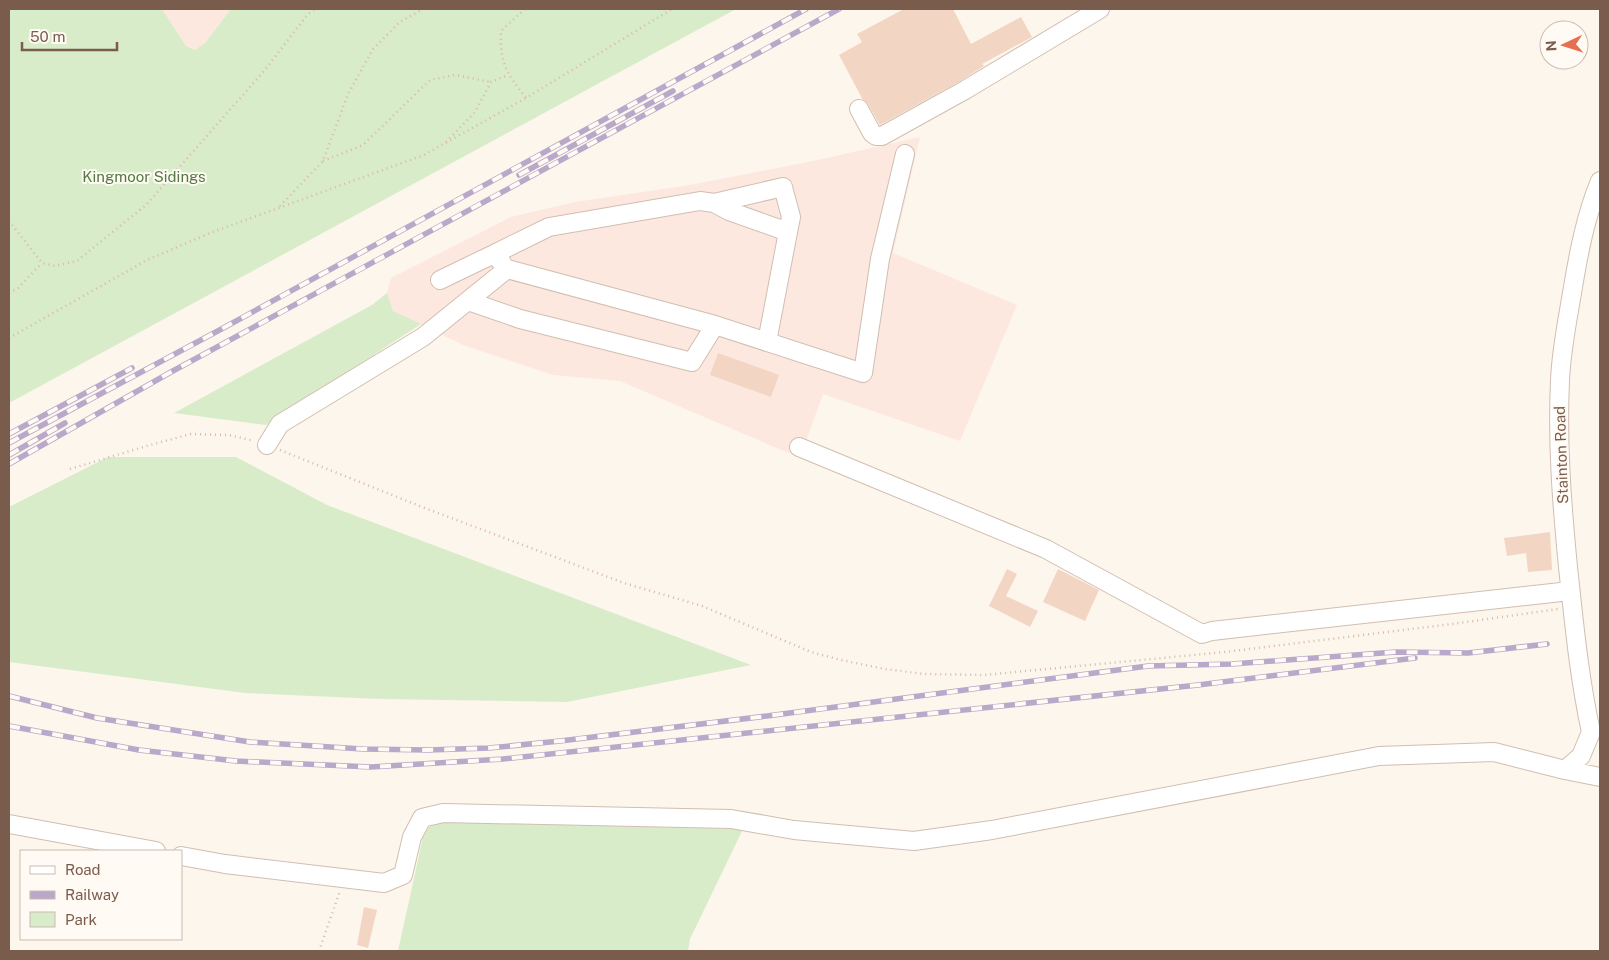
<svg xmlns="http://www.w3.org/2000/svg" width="1609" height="960" viewBox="0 0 1609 960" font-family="'Public Sans',sans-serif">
  <rect width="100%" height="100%" fill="#fdf6ec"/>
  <path fill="#fde8e0" d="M162,9H231L205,43L195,50L186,46Z
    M920,137L893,253L1017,305L960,441L823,394L800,458L620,381L553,375L463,345L393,311L387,293L391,278L511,217L575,202L690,185L813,161Z"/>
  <path fill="#d8ecc9" d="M9,9H162L186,46L195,50L205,43L231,9H736L9,403Z
    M387,293L393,311L421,324L266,425L174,413L372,305Z
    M108,457H236L327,505L751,665L567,702L382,699L245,693L9,662V507Z
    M443,822L470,823L743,829L690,939L688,951H398L423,837L429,827Z"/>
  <path fill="#f3d5c3" d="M904,9H953L971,44L1021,17L1032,37L982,64L984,66L960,81L880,125L868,104L863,100L839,55L862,42L857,34Z
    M718,353L779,375L771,397L710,375Z
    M1550,532L1552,570L1528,572L1526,553L1507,556L1504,538Z
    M1007,569L1017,574L1006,596L1038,611L1030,627L989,606Z
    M1058,569L1099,590L1085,621L1043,602Z
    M364,907L377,910L368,948L357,945Z"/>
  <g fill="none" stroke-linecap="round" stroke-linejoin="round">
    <defs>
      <path id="minor" d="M859,109L872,133L876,136H882L965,90L1100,9
        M494,254L549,227L700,201L714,203
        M440,280L494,254L502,263
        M715,325L863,373L880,259L905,154
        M767,342L788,232L791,217L783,187L714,203L729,211L788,232
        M267,445L280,424L423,337L507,269L715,325L692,362L520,319L468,301
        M799,447L1046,549L1202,634L1212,631L1570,591
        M1591,732C1579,677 1574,622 1568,567C1562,505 1557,443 1560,381C1561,350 1568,318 1573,287C1579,251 1586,215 1600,181
        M1565,770L1600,777
        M9,824L156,851
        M181,856L225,864L384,883L403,875L412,837L422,818L443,813L731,819L794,830L914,841L992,830L1379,756L1494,752L1565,770L1581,756L1591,732"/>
    </defs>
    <use href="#minor" stroke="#d1beb0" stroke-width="20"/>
    <path stroke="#d9b8a5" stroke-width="2.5" stroke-dasharray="1 4" stroke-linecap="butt" d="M525,9L501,31C500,65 506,72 526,98L672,9
      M446,142L475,112L491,82L508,75
      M323,161L363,145L430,80L455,75L491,82
      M280,206L323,161L348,94L373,49L400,22L423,9
      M9,221L42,263L55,266L77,261L146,205L264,71L308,14L315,9
      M9,293L18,288L42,263
      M9,338L147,260L210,233L424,155L526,98
      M280,450L422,507L624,583L702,606L811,652L841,660L885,669L924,674L984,675L1225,652L1452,624L1558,609
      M70,469L150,445L191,434L229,435L254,441
      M319,951L340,891"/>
    <use href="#minor" stroke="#fff" stroke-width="18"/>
    <defs>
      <path id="rail" d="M519,175L673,91
        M9,434L132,368
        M9,443L227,326L806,9
        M9,455L65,423
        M9,464L171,372L839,9
        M9,696L97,718L250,742L363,749L428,750L489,748L560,741L767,716L1148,666L1232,664L1396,652L1468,653L1547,644
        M9,726L139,750L236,761L371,767L503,759L1198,685L1415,658"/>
    </defs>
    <use href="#rail" stroke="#b9a8c9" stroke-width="5.5"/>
    <use href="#rail" stroke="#fffaf3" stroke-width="4" stroke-dasharray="11" stroke-linecap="butt"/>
  </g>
  <g text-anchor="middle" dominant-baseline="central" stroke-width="4" stroke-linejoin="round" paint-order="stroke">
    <g font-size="15" fill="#537a41" stroke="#fffaf3">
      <text x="144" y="176">Kingmoor Sidings</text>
    </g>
    <g font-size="15" fill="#7a5c4d" stroke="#fffaf3">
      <text transform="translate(1561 455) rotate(-92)">Stainton Road</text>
    </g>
  </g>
  <rect width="1609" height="960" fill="none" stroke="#7a5c4d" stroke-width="20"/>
  <rect x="20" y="850" width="162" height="90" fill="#fffaf3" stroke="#cabbb1"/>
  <rect x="30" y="866" width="25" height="8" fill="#ffffff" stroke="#cabbb1"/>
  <text x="65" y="875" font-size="15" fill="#7a5c4d">Road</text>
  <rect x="30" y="891" width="25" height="8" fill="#b9a8c9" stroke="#cabbb1"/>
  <text x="65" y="900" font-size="15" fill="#7a5c4d">Railway</text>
  <rect x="30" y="912" width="25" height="15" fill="#d8ecc9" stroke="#cabbb1"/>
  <text x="65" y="925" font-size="15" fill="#7a5c4d">Park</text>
  <g transform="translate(1564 45) rotate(266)"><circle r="24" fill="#fffaf3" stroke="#cabbb1"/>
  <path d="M0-4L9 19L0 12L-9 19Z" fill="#e76f51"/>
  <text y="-8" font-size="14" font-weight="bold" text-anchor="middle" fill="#7a5c4d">N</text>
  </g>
  <path d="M22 42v8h95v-8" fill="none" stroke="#7a5c4d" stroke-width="2.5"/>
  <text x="30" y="42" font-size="15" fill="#7a5c4d" stroke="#fffaf3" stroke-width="4" paint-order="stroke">50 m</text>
</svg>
